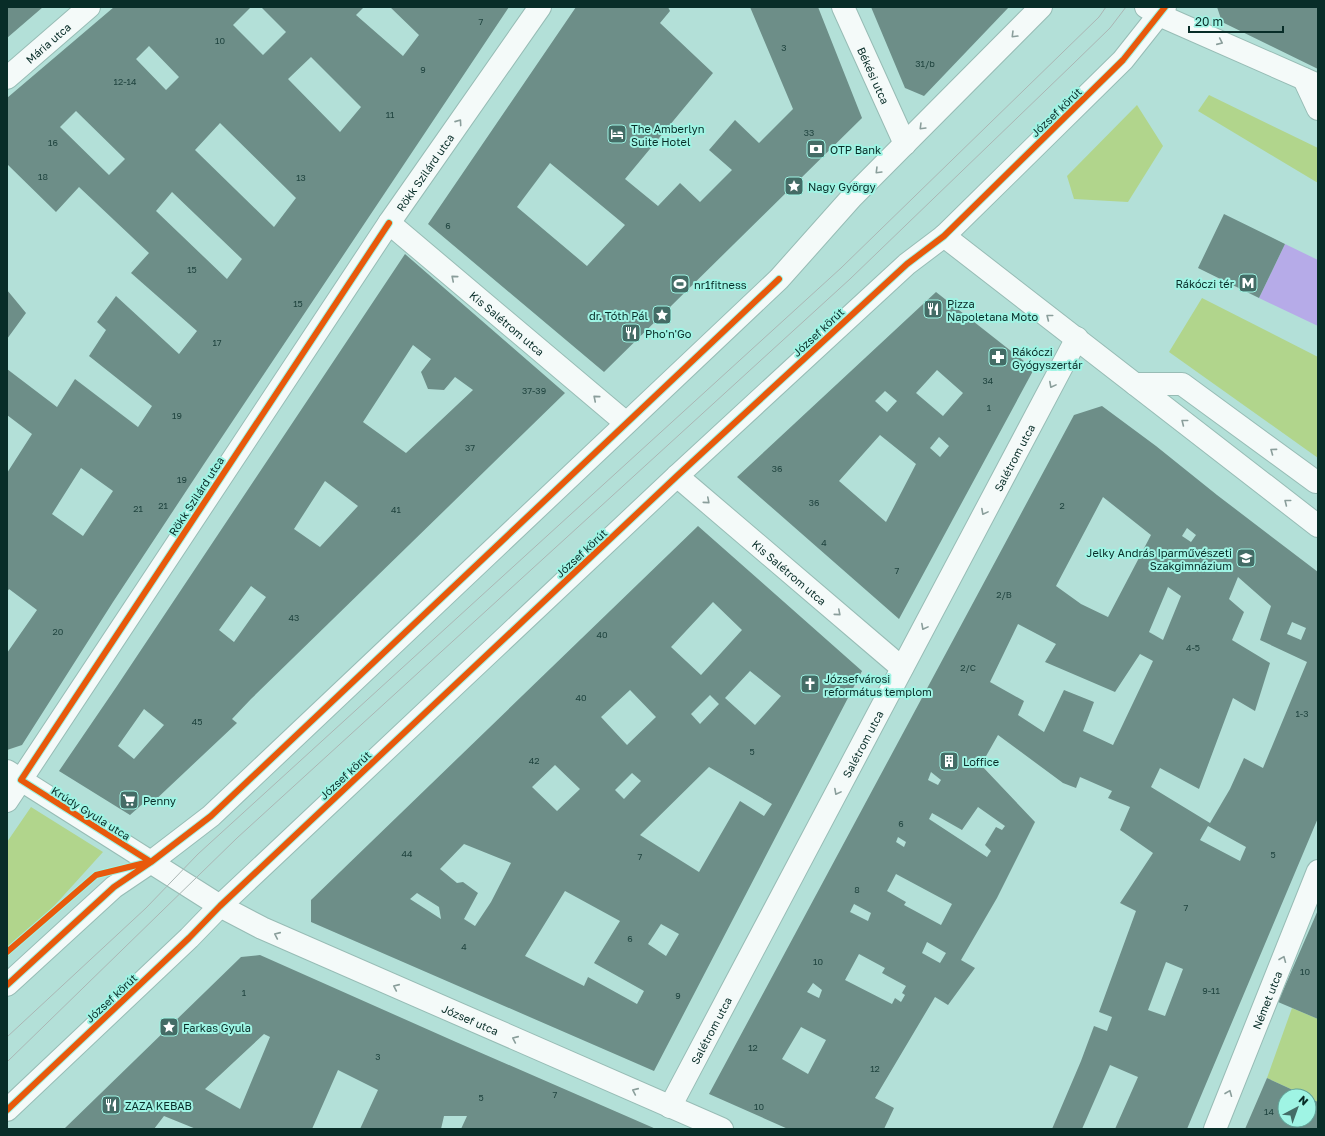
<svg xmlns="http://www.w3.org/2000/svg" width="1325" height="1136" viewBox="0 0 1325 1136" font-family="'Golos Text',sans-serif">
  <rect width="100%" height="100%" fill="#b3e0d8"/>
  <path fill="#b1d58c" d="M1209,95L1318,148V183L1198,111Z
    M1137,105L1163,146L1128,202L1074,199L1067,176Z
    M1202,298L1318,357V458L1169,352Z
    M31,807L103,852L7,958V842Z
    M1292,1008L1318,1019V1102L1309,1098V1096H1306L1267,1078Z"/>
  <path fill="#b6abe8" d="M1285,244L1318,260V326L1259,298Z"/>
  <path fill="#6d8e88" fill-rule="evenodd" d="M7,7H43L7,38Z
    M114,7H251L233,25L263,55L286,32L261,7H364L356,15L403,56L419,35L390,7H509L204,464L113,602L22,745L7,750V653L37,610L9,589L7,592V473L32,434L7,415V369L57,407L75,379L138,427L152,406L89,356L106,330L97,322L116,296L179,354L197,331L131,273L149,253L79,187L56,212L7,164V98ZM149,46L179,77L166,90L136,59ZM311,57L361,107L340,132L288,79ZM76,111L125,159L109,175L60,127ZM220,123L296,198L274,227L195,150ZM172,192L242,259L227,279L156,211ZM81,468L113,491L83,536L52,514Z
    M576,7H668L670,11L660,23L713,73L625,179L658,206L680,183L700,202L732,170L709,150L735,120L759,143L793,109L750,7H818L862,118L604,372L428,224ZM550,163L625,225L587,266L517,207Z
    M871,7H910L911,8L912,7H1009L924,96L905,88Z
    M1217,7H1318V69L1222,22Z
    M1224,214L1285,244L1259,298L1198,268Z
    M405,254L565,393L251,699L232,719L237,723L151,804L147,800L130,815L59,771L117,686ZM413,345L431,359L421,372L428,389L444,390L455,377L473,390L406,453L363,422ZM325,481L358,506L320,547L294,529ZM251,586L266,597L234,642L219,630ZM144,709L164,725L134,759L118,746Z
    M7,290L26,313L7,339Z
    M936,292L1034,369L899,619L737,477ZM937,370L963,393L943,416L916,393ZM885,391L897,401L887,412L875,401ZM880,435L916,464L886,522L839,481ZM939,437L949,446L940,457L930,448Z
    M1102,406L1156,446L1217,495L1318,572V818L1187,1129H1115L1138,1077L1110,1065L1082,1129H1052L1081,1061L1094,1026L1107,1031L1112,1017L1099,1012L1136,911L1120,903L1153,853L1120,830L1130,807L1108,798L1112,791L1080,777L1076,788L1063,783L998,735L981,765L1035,822L997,898L961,960L975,968L948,1005L935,997L875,1098L894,1108L884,1129H788L709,1094L1074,415ZM1103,497L1151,535L1108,617L1081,604L1056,586ZM1187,528L1196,535L1191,542L1182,536ZM1238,577L1271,606L1260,640L1307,662L1263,768L1244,758L1230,789L1210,823L1151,787L1160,768L1199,789L1233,698L1255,711L1270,663L1232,640L1244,612L1229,599ZM1168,587L1181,596L1163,640L1149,632ZM1292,622L1306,628L1301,640L1287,634ZM1018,624L1056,644L1045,662L1115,692L1140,654L1153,661L1113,745L1083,731L1094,702L1064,690L1044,732L1018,715L1024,701L990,682ZM931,772L941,780L938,785L928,780ZM978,807L1005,826L1002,830L996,827L985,845L991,851L987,857L929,819L932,813L962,830ZM1208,826L1246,847L1240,861L1200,840ZM898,837L906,842L904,847L896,842ZM896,874L952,904L941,925L904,905L906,902L887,891ZM854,904L871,913L868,921L850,912ZM927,942L946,953L940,963L922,953ZM859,954L885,968L882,973L906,986L902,993L905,995L901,1002L895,998L892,1004L845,980ZM1166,962L1183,969L1165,1016L1148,1010ZM813,983L822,990L819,998L807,992ZM801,1027L826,1040L808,1074L782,1059Z
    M698,526L862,671L654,1071L311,922V900ZM713,602L742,630L701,675L671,647ZM750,671L781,696L755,725L725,698ZM630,690L656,717L627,745L601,717ZM710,695L719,704L700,724L691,714ZM555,765L580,789L557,811L532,787ZM709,767L772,804L764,816L740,801L699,872L640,835ZM632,773L641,781L624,799L615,790ZM464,844L511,863L491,902L475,926L464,919L478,893L463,882L457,883L440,869ZM565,891L620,921L594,963L644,991L637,1004L588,977L584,986L525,956ZM417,893L439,907L441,919L410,899ZM661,924L679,934L666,956L648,944Z
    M1318,910V1019L1278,1002Z
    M260,955L456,1042L656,1129H461L467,1116H444L441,1129H360L378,1090L338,1070L312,1129H196L164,1116L154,1129H64L241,957ZM264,1034L270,1037L240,1109L205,1089Z
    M1267,1078L1306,1096H1285V1120H1309V1098L1318,1102V1129H1245Z"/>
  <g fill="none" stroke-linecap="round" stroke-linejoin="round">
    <defs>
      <g id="minor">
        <path id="s1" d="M843,7L905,144"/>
        <path d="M1146,7L1159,15L1318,85"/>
        <path id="s2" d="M7,78L89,7"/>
        <path d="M1304,79L1318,109"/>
        <path id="s3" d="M389,223L626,423"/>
        <path d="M944,236L1318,526"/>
        <path d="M1135,384H1182L1316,482"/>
        <path id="s4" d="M677,476L902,668"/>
        <path id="s5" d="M7,771L220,906L262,928L722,1129"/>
        <path id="s6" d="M7,801L389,223L540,7"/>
        <path id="s7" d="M670,1107L1077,338"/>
        <path id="s8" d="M1215,1129L1318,871"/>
      </g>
      <path id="major" d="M7,985L114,887L151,862L211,816L779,279L852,197L1041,7
        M7,1110L189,938L220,906L677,476L907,264L944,236L1123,60L1165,7"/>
    </defs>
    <use href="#minor" stroke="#97bcb5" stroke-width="24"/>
    <use href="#major" stroke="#97bcb5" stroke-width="24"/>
    <use href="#minor" stroke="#f4faf9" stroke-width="22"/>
    <use href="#major" stroke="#f4faf9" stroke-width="22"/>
    <path stroke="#abb6b4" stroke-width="1" d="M7,1037L146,908L198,854L841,268L1099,17L1106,7
      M7,1062L237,838L850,279L1073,64L1110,28L1126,7"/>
    <defs>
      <path id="cycleway" d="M151,862L21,780L389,223
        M7,952L96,875L145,863
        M7,985L114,887L151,862L211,816L779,279
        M7,1110L189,938L220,906L677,476L907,264L944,236L1123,60L1165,7"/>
    </defs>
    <use href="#cycleway" stroke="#9ff4e4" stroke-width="8"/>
    <use href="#cycleway" stroke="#e8590c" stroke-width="6"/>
  </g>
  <defs><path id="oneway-chevron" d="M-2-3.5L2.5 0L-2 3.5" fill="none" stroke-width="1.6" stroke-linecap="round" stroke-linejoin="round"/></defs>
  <g stroke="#8a9e9b">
    <use href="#oneway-chevron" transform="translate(1014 35) rotate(135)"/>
    <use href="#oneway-chevron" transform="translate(1220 42) rotate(24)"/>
    <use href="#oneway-chevron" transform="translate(459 122) rotate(-55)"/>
    <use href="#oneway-chevron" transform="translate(922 127) rotate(135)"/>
    <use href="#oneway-chevron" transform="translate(878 171) rotate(135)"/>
    <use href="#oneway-chevron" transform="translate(454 278) rotate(-140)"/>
    <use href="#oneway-chevron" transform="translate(1049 317) rotate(-142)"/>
    <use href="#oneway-chevron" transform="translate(1052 385) rotate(118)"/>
    <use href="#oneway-chevron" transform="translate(596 398) rotate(-140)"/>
    <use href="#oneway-chevron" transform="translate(1184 422) rotate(-142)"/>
    <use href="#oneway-chevron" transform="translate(1273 451) rotate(-144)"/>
    <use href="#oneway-chevron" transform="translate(707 501) rotate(41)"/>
    <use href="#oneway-chevron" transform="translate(1287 502) rotate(-142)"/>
    <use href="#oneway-chevron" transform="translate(984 512) rotate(118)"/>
    <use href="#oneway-chevron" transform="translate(838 613) rotate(41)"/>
    <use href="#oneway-chevron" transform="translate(924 627) rotate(118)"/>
    <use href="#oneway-chevron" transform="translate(837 792) rotate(118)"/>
    <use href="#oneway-chevron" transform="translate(277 935) rotate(-156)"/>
    <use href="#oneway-chevron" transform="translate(1283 959) rotate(-68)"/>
    <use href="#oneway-chevron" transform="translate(396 987) rotate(-156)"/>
    <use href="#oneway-chevron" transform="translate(515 1039) rotate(-156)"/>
    <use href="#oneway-chevron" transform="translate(635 1091) rotate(-156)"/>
    <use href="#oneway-chevron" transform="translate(1229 1093) rotate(-68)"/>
  </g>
  <defs>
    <symbol id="hotel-square" viewBox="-11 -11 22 22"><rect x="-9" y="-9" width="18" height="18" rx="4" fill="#446c66" stroke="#9ff4e4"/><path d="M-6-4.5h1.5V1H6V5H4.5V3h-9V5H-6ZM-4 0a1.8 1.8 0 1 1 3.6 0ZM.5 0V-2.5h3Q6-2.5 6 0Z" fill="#fff"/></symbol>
    <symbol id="bank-square" viewBox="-11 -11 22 22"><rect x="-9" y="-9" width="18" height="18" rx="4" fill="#446c66" stroke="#9ff4e4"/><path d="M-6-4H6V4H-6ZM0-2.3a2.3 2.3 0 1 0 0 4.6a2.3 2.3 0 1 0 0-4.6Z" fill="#fff"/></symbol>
    <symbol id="sight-square" viewBox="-11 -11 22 22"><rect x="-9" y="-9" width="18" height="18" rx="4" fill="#446c66" stroke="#9ff4e4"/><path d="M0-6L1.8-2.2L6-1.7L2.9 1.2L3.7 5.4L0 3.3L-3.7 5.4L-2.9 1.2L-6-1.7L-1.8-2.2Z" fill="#fff"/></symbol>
    <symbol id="metro-square" viewBox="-11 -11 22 22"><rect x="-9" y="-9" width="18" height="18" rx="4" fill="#446c66" stroke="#9ff4e4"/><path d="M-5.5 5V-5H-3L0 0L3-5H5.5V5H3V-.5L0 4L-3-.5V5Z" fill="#fff"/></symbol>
    <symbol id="stadium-square" viewBox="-11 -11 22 22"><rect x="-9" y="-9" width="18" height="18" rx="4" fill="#446c66" stroke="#9ff4e4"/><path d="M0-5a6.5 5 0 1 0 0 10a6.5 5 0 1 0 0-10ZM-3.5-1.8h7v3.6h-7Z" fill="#fff"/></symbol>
    <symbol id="restaurant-square" viewBox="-11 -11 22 22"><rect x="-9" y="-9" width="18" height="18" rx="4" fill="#446c66" stroke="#9ff4e4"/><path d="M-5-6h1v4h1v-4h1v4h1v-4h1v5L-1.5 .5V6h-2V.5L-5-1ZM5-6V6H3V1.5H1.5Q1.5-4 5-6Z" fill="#fff"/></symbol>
    <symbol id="pharmacy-square" viewBox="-11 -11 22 22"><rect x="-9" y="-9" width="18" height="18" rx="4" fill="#446c66" stroke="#9ff4e4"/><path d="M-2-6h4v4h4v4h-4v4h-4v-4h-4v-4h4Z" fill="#fff"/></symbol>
    <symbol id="school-square" viewBox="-11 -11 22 22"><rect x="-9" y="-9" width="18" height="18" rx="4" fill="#446c66" stroke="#9ff4e4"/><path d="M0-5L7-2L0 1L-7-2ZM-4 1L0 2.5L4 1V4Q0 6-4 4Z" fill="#fff"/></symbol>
    <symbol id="church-square" viewBox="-11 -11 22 22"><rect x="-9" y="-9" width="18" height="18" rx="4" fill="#446c66" stroke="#9ff4e4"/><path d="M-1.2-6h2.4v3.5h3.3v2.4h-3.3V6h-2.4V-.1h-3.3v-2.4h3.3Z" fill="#fff"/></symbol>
    <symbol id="building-square" viewBox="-11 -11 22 22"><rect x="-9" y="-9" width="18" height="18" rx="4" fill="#446c66" stroke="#9ff4e4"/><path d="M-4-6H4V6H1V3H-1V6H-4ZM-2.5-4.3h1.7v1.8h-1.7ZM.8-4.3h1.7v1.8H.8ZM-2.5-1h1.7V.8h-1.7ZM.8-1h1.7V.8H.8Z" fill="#fff"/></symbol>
    <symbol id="supermarket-square" viewBox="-11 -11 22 22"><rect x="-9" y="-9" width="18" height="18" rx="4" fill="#446c66" stroke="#9ff4e4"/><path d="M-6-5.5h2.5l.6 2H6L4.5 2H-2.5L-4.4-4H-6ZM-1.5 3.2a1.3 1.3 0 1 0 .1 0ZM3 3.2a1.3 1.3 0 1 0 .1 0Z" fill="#fff"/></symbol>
  </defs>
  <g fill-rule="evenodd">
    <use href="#hotel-square" x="606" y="123" width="22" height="22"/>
    <use href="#bank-square" x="805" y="138" width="22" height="22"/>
    <use href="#sight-square" x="783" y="175" width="22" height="22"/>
    <use href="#metro-square" x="1237" y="272" width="22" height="22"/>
    <use href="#stadium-square" x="669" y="273" width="22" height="22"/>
    <use href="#restaurant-square" x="922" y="298" width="22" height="22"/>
    <use href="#sight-square" x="651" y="304" width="22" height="22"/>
    <use href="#restaurant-square" x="620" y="322" width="22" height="22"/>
    <use href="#pharmacy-square" x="987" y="346" width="22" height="22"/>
    <use href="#school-square" x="1235" y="547" width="22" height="22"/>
    <use href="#church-square" x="799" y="673" width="22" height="22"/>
    <use href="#building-square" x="938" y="750" width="22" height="22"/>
    <use href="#supermarket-square" x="118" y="789" width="22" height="22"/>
    <use href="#sight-square" x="158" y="1016" width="22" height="22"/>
    <use href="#restaurant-square" x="100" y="1094" width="22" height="22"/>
  </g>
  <g text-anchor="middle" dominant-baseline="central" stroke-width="4" stroke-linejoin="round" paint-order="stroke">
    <g font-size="9" fill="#214540">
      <text x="481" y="21">7</text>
      <text x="220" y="40">10</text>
      <text x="784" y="47">3</text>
      <text x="925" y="63">31/b</text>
      <text x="423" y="69">9</text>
      <text x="125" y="81">12-14</text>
      <text x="390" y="114">11</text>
      <text x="809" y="132">33</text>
      <text x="53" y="142">16</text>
      <text x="43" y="176">18</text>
      <text x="301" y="177">13</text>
      <text x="448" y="225">6</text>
      <text x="192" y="269">15</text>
      <text x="298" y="303">15</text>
      <text x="217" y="342">17</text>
      <text x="988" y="380">34</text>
      <text x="534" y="390">37-39</text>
      <text x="989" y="407">1</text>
      <text x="177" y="415">19</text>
      <text x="470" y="447">37</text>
      <text x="777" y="468">36</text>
      <text x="182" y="479">19</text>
      <text x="814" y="502">36</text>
      <text x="163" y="505">21</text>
      <text x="1062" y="505">2</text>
      <text x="138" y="508">21</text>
      <text x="396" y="509">41</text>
      <text x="824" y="542">4</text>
      <text x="897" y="570">7</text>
      <text x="1004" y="594">2/B</text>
      <text x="294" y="617">43</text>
      <text x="58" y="631">20</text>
      <text x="602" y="634">40</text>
      <text x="1193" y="647">4-5</text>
      <text x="968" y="667">2/C</text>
      <text x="581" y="697">40</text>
      <text x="1302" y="713">1-3</text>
      <text x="197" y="721">45</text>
      <text x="752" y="751">5</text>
      <text x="534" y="760">42</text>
      <text x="901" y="823">6</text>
      <text x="407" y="853">44</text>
      <text x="1273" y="854">5</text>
      <text x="640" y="856">7</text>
      <text x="857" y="889">8</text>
      <text x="1186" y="907">7</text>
      <text x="630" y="938">6</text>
      <text x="464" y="946">4</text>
      <text x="818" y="961">10</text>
      <text x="1305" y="971">10</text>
      <text x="1211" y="990">9-11</text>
      <text x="244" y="992">1</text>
      <text x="678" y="995">9</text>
      <text x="753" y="1047">12</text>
      <text x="378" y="1056">3</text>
      <text x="875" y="1068">12</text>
      <text x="555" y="1094">7</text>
      <text x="481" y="1097">5</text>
      <text x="759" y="1106">10</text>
      <text x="1269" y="1111">14</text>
    </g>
    <g font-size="11" fill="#082d28" stroke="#9ff4e4">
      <text stroke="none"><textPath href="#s2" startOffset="54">Mária utca</textPath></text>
      <text stroke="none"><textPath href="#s1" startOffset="75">Békési utca</textPath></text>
      <text transform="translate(1056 112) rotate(-44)">József körút</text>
      <text stroke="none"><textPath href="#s6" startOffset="755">Rökk Szilárd utca</textPath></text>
      <text stroke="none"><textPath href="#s3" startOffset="155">Kis Salétrom utca</textPath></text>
      <text transform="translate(818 332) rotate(-43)">József körút</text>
      <text stroke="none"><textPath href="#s7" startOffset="735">Salétrom utca</textPath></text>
      <text transform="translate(196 496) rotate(-57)">Rökk Szilárd utca</text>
      <text transform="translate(581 553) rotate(-43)">József körút</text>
      <text stroke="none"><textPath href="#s4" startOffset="148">Kis Salétrom utca</textPath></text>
      <text stroke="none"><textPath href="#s7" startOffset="411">Salétrom utca</textPath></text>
      <text transform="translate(345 775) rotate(-43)">József körút</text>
      <text transform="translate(91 813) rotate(32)">Krúdy Gyula utca</text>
      <text transform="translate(111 998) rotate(-43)">József körút</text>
      <text stroke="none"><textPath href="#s8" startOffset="139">Német utca</textPath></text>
      <text stroke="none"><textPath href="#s5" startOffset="527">József utca</textPath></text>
      <text stroke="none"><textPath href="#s7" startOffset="87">Salétrom utca</textPath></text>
    </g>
    <g font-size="11" fill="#082d28" stroke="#9ff4e4" text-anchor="start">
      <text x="631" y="128">The Amberlyn<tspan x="631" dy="13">Suite Hotel</tspan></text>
      <text x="830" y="149">OTP Bank</text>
      <text x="808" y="186">Nagy György</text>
      <text x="1234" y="283" text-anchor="end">Rákóczi tér</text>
      <text x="694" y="284">nr1fitness</text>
      <text x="947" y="303">Pizza<tspan x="947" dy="13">Napoletana Moto</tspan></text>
      <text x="648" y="315" text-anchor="end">dr. Tóth Pál</text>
      <text x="645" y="333">Pho'n'Go</text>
      <text x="1012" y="351">Rákóczi<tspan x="1012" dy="13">Gyógyszertár</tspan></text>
      <text x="1232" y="552" text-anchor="end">Jelky András Iparművészeti<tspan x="1232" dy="13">Szakgimnázium</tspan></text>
      <text x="824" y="678">Józsefvárosi<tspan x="824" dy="13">református templom</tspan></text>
      <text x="963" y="761">Loffice</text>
      <text x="143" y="800">Penny</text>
      <text x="183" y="1027">Farkas Gyula</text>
      <text x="125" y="1105">ZAZA KEBAB</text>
    </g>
  </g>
  <rect width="1325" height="1136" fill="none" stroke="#082d28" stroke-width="16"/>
  <g transform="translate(1297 1108) rotate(41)"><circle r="19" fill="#9ff4e4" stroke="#63a499"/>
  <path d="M0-3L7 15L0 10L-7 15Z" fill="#446c66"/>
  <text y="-6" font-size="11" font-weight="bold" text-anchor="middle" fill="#082d28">N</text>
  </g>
  <path d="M1189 26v6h94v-6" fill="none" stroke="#082d28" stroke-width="2"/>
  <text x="1195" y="26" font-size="12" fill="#082d28" stroke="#9ff4e4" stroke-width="3" paint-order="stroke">20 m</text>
</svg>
